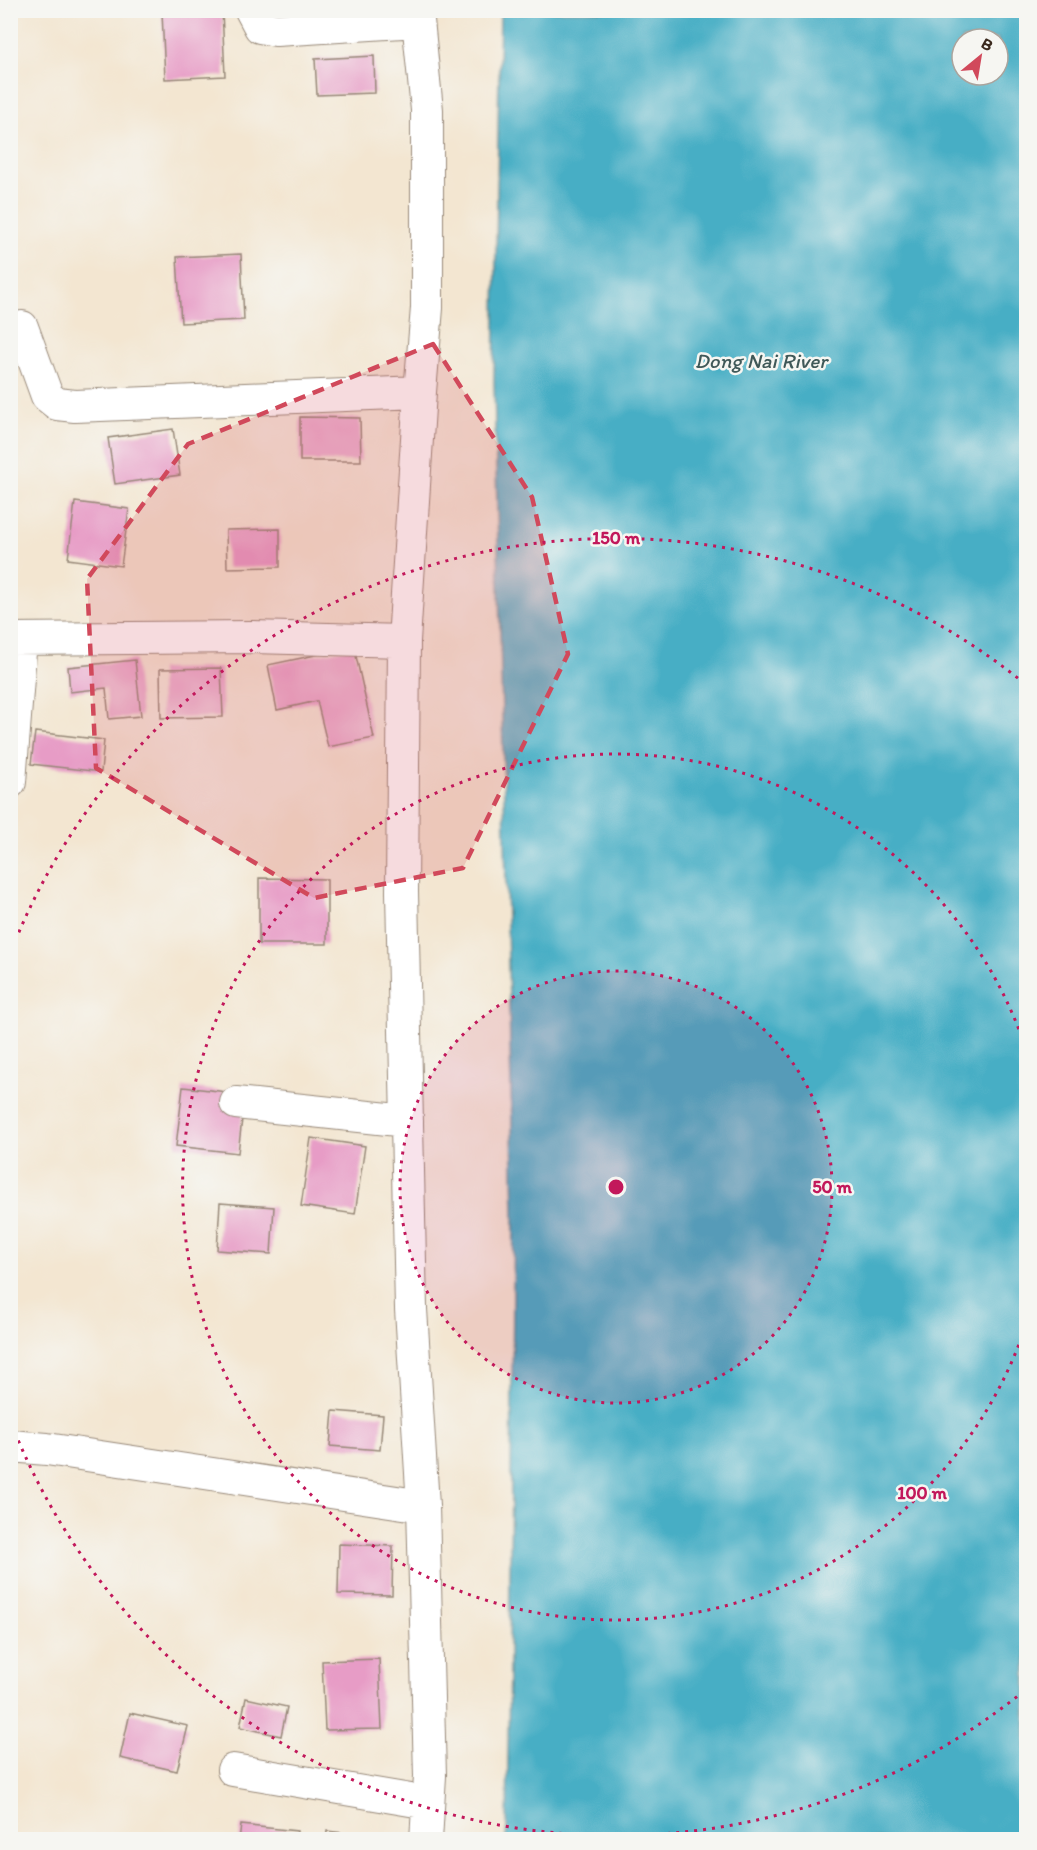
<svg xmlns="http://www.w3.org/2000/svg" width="1037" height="1850" viewBox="0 0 1037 1850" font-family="Itim,sans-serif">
  <rect width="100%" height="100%" fill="#f6f6f2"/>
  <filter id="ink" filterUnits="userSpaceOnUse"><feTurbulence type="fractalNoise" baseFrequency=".0167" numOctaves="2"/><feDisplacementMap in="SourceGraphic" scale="12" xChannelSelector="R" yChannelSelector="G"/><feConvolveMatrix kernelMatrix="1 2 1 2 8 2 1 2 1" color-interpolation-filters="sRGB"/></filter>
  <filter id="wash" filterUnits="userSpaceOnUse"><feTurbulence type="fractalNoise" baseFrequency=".008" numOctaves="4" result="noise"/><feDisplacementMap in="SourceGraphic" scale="24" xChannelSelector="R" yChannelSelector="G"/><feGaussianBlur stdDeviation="1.35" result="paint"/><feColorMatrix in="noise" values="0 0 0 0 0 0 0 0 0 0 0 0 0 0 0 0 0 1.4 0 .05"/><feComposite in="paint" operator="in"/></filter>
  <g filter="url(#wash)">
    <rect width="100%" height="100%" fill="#f3e6d1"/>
    <path fill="#46aec5" stroke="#406c72" stroke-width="1.5" fill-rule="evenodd" d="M500,11H1026V1839H507L514,1212L494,381ZM962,39H998V75H962Z"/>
    <g id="blocks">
      <path fill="#e79cc6" d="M203,10H222L225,76L165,79L162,12Z
        M374,56L375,93L317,95L315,59Z
        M241,254L244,320L181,323L177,257Z
        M300,417L360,418L361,461H300Z
        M173,429L180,475L115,484L108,438Z
        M75,502L129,509L121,566L68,559Z
        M280,529V567L227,568L226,530Z
        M354,647L374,738L328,747L317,701L277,710L268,665Z
        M135,660L141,716L109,719L106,688L70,692L68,667Z
        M221,668L223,717L161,718L160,669Z
        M35,732L104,740L101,772L31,764Z
        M259,878L327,879V944H259Z
        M183,1087L245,1094L238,1153L176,1146Z
        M311,1138L365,1146L355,1214L301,1206Z
        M220,1203L274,1207L271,1254L217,1250Z
        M333,1411L383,1415L380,1450L330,1446Z
        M339,1544L393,1546L392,1595L338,1594Z
        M379,1659L382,1729L325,1730L322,1661Z
        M246,1698L287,1707L281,1736L240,1727Z
        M130,1713L188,1726L177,1771L120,1758Z
        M241,1825L297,1831L296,1840H239Z
        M327,1831L385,1838V1840H326Z"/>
    </g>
  </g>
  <g filter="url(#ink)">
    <use href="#blocks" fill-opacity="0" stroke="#978878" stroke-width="1.5"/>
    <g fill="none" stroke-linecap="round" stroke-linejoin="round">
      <defs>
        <path id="street" d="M251,10L260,27L276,30L418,21
          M417,10L427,110V308L420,392L404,641L402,892L411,1309L423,1506L430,1776L426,1840
          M22,327L47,396L57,404L75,406L420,392
          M10,639L252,637L404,641
          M10,782L21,639
          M236,1103L407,1121
          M10,1446L47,1449L423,1506
          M233,1770L428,1803"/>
      </defs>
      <use href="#street" stroke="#978878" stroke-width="34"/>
      <use href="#street" stroke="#fff" stroke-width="32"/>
    </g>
  </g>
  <path fill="#d1495b" fill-opacity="0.2" stroke="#d1495b" stroke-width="4.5" stroke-dasharray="12 8" stroke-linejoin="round" d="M433,344L532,497L568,654L463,868L314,898L96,768L87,579L188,444Z"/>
  <circle cx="616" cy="1187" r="216" fill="#c2185b" fill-opacity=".12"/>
  <g fill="none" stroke="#c2185b" stroke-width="3" stroke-dasharray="3 6">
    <circle cx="616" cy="1187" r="216"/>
    <path d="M1025 1328A433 433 0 1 1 1025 1046"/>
    <path d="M1024 1691A649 649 0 0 1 12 1425M12 949A649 649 0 0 1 1024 683"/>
  </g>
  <g text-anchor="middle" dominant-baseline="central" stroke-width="5" stroke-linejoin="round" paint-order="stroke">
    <g font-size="21" font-style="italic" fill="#3f5858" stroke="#f6f6f2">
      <text x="761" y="360">Dong Nai River</text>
    </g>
  </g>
  <circle cx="616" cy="1187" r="9" fill="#c2185b" stroke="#f6f6f2" stroke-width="3"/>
  <g font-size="18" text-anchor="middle" font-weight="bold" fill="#c2185b" stroke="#f6f6f2" stroke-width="5" stroke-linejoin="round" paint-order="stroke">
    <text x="616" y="544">150 m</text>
    <text x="832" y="1193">50 m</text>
    <text x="922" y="1499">100 m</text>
  </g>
  <rect width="1037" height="1850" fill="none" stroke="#f6f6f2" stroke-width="36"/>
  <g transform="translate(980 57) rotate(30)"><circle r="28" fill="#f6f6f2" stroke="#aba49d" stroke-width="1.5"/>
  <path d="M0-4.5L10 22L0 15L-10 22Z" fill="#d1495b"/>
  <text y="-9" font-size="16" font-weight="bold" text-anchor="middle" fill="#3b2a1e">B</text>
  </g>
</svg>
